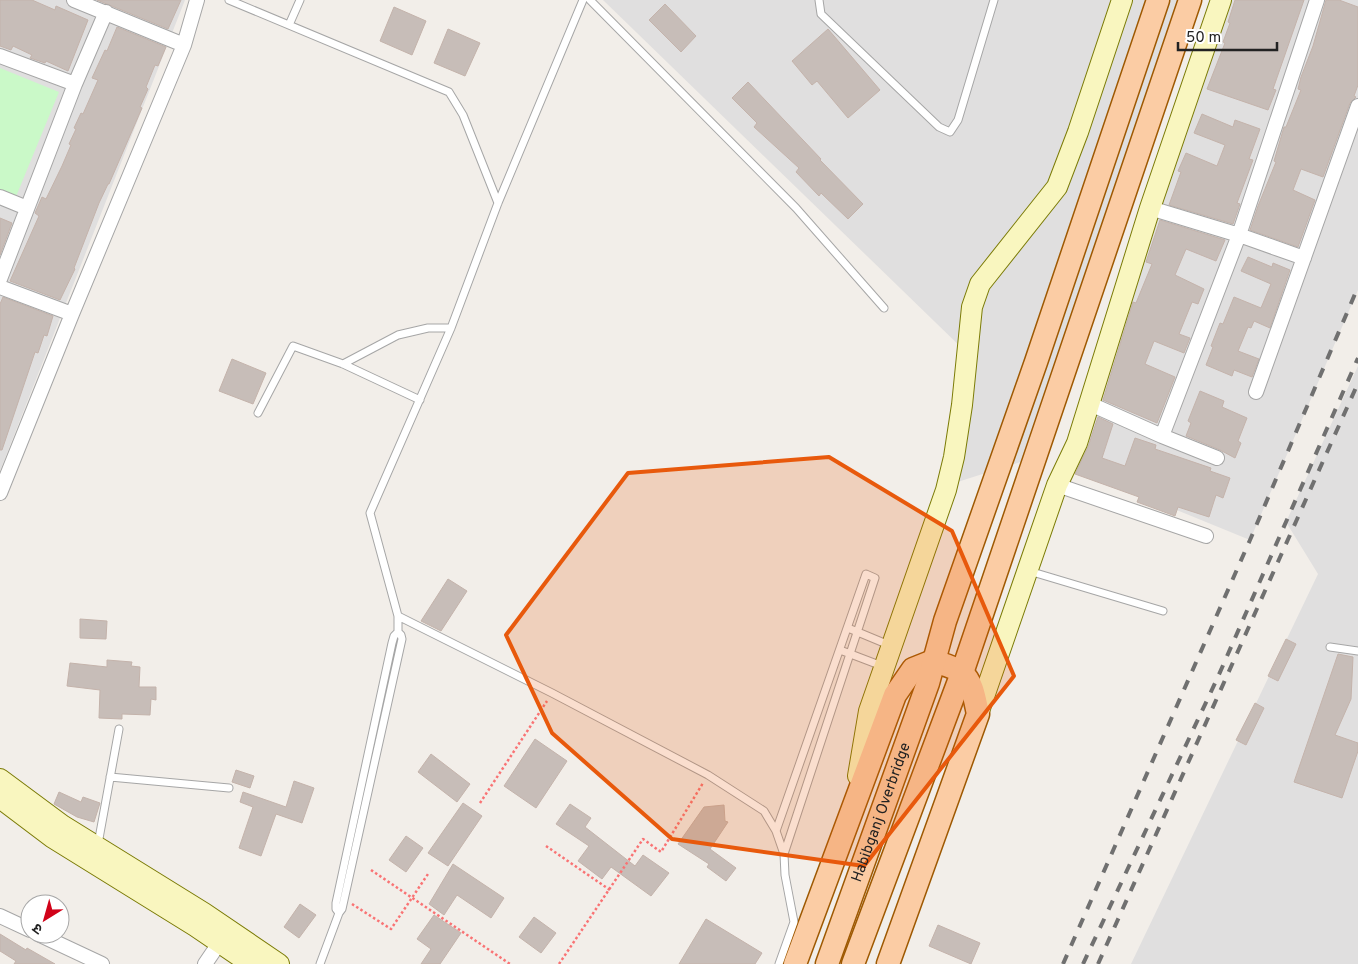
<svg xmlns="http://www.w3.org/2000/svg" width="1358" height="964" viewBox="0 0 1358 964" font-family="Overpass,'Noto Sans Devanagari',sans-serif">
  <rect width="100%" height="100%" fill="#f2eee9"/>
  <path fill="#e0dfdf" d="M0,0H185L0,471Z
    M603,0H1179L1033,458L948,485L967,353Z
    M1221,0H1358V290L1250,540L1064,464Z
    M1358,366V964H1131L1318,574L1286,522Z"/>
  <path fill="#caf9c8" d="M0,68L59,92L15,199L0,193Z"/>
  <path fill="#c7bdb8" stroke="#c4b3ab" d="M0,0H32L55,10L56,6L88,20L68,71L46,61L45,63L30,58L32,55L13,46L11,50L0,46Z
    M97,0H181L168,29Z
    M1235,0H1304L1273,89L1276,90L1268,110L1207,89L1225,43L1223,42L1230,23L1228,22Z
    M1326,0H1339L1358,7V85L1354,96L1356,97L1350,103L1323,177L1301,169L1293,190L1315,200L1298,247L1250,230L1258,206L1276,162L1274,161L1284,127H1286L1301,90L1298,89L1301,77L1313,46Z
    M665,4L696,36L681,52L649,20Z
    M394,7L426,21L412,55L380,41Z
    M117,27L166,47L158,66L155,65L146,87L148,89L140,107L142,108L109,184H108L99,203L74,268L75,269L60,300L10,281L39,216L35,213L42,197L46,199L62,166L71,145L69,144L76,129L74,128L81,113L83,114L98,80L92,78L105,50L107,51Z
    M448,29L480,43L465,76L434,63Z
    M828,29L880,90L848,118L817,81L812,85L792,61Z
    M748,82L821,159L820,160L863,204L848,219L821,193L819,196L796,172L799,168L754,127L757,123L732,98Z
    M1202,114L1233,127L1235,120L1260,129L1249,159L1253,160L1237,203L1240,204L1233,224L1169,205L1181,172L1178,171L1186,153L1217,166L1225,145L1194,133Z
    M0,218L12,223L0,255Z
    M1160,220L1225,240L1216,261L1186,249L1175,275L1204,289L1198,304L1192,302L1179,334L1190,338L1184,353L1154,341L1145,364L1175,377L1157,423L1103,400L1133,302L1136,303L1152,264L1146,262Z
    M1248,257L1272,267L1273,263L1290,270L1270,328L1254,321L1251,328L1248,327L1238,351L1259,359L1252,377L1234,370L1232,376L1206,365L1213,347L1211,346L1220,323L1223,324L1234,297L1261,308L1271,284L1241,271Z
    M3,297L53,316L47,336L44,335L38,353L35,352L2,450H0V304Z
    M232,359L266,373L253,404L219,391Z
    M1200,391L1224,401L1222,407L1247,418L1238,441L1241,443L1235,458L1220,450L1186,436L1191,423L1188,421Z
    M1098,417L1113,424L1102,458L1125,466L1135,438L1156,445L1155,449L1211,468L1210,471L1230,478L1223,498L1216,495L1209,517L1178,507L1175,516L1137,502L1139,497L1075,474L1088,447Z
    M448,579L467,591L441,631L421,621Z
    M80,619L107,621L106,639L80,638Z
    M1286,639L1296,644L1278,681L1268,676Z
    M1338,654L1353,657L1351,699L1335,735L1358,743V751L1342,798L1294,782Z
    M107,660L132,662L131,666L140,667L139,687H156V700L151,699L150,715L122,714V719L99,718L100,690L67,686L70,663L107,667Z
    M1255,703L1264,708L1246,745L1236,740Z
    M535,739L567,761L536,808L504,786Z
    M431,754L470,784L457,802L418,772Z
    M236,770L254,776L250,788L232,782Z
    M294,781L314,788L302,823L276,814L261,856L239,848L253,807L240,802L243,792L286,807Z
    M59,792L81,802L83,797L100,803L94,822L77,817L54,804Z
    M463,803L482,816L448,866L428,853Z
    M570,804L591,818L585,827L635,866L643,855L669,873L651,896L611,867L602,879L578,861L589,846L556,824Z
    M724,805L725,821L728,822L710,849L736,868L726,881L707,867L709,864L678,844L704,807Z
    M406,836L423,848L406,872L389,860Z
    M453,864L504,898L491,918L457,895L444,915L429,904Z
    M300,904L316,915L299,938L284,927Z
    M434,915L461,933L440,964H421L431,949L417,939Z
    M534,917L556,933L541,953L519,937Z
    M706,919L762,953L755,964H679Z
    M938,925L980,943L971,964L929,946Z
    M0,934L26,950L27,948L55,964H14L16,961L0,951Z"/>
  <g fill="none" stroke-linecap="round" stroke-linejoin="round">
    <defs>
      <path id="lane" d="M229,0L449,92L463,115L498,203
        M590,0L796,208L884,308
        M819,0L821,14L939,127L950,132L958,120L994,0
        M289,25L300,0
        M343,364L398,335L428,328H451
        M258,413L293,346L343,364L420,400
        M1029,571L1163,611
        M398,616L552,693L708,775L764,811L776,831L784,854L785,875L794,922L779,964
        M848,628L889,645
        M1330,647L1358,651
        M840,650L882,666
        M110,777L229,788
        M776,831L866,574L875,578L784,854
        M98,844L119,729
        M339,913L336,909V903L392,643L394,636L398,632
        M320,964L339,913L342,909L402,639L401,635L398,632V616L370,513L451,328L498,203L583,0"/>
      <path id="street" d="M74,0L184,45
        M0,56L75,84
        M0,197L27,208
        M1150,208L1239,235L1304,258
        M0,279L75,84L106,12
        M0,287L72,314
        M1256,392L1358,106
        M1088,403L1162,436L1217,458
        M1162,436L1239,235L1317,0
        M1057,485L1206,536
        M0,493L72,314L184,45L197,0
        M0,916L30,930
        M38,934L102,964
        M205,964L224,936"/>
      <path id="secondary" d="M978,714L1057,485L1077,443L1150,208L1221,0
        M858,776L869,711L946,490L954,457L962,405L972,307L980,284L1057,187L1078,132L1122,0
        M0,779L62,825L204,913L279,964
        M0,798L53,838L195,926L251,964"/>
      <g id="primary">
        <path d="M795,964L895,695L913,669L933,661C942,664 955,667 962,673C973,682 975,701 978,714L888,964"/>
        <path id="s1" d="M827,964L928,683L945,621L1036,362L1158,0"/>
        <path d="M853,964L962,673L1190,0"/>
      </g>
    </defs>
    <use href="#lane" stroke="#a6a6a6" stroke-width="9"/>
    <use href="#street" stroke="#a6a6a6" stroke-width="16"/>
    <use href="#secondary" stroke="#7b7b06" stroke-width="22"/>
    <use href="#primary" stroke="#9e5902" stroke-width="25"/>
    <path stroke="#f97374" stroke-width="2.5" stroke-dasharray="2.5 2.5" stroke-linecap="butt" d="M480,803L547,701
      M546,846L610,890
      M371,870L510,964
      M352,904L391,929L428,874
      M559,964L643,839L661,852L703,783"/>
    <use href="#lane" stroke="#fff" stroke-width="7"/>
    <use href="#street" stroke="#fff" stroke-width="14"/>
    <use href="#secondary" stroke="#f9f6bf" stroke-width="20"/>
    <use href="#primary" stroke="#fbcca4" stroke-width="22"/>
    <path stroke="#707070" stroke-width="4" stroke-dasharray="10 10" stroke-linecap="butt" d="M1063,964L1250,540L1358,287
      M1083,964L1217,679L1358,358
      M1098,964L1358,383"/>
  </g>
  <path fill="#e8590c" fill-opacity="0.2" stroke="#e8590c" stroke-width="4" stroke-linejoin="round" d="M829,457L952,531L1014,676L864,866L672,839L552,733L506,635L628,473Z"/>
  <g text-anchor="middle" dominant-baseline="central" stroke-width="5" stroke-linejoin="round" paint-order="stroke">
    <g font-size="15" fill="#222" stroke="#fff">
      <text stroke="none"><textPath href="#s1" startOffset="161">Habibganj Overbridge</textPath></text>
    </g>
  </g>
  <g transform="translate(45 919) rotate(217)"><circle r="24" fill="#ffffff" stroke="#a7a7a7"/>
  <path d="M0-4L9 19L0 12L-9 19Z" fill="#d10219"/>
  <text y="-8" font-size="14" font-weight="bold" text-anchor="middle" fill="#222222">उ</text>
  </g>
  <path d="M1178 42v8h99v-8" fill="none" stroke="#222222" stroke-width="2.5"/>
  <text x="1186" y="42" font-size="15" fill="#222222" stroke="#ffffff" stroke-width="4" paint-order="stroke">50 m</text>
</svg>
